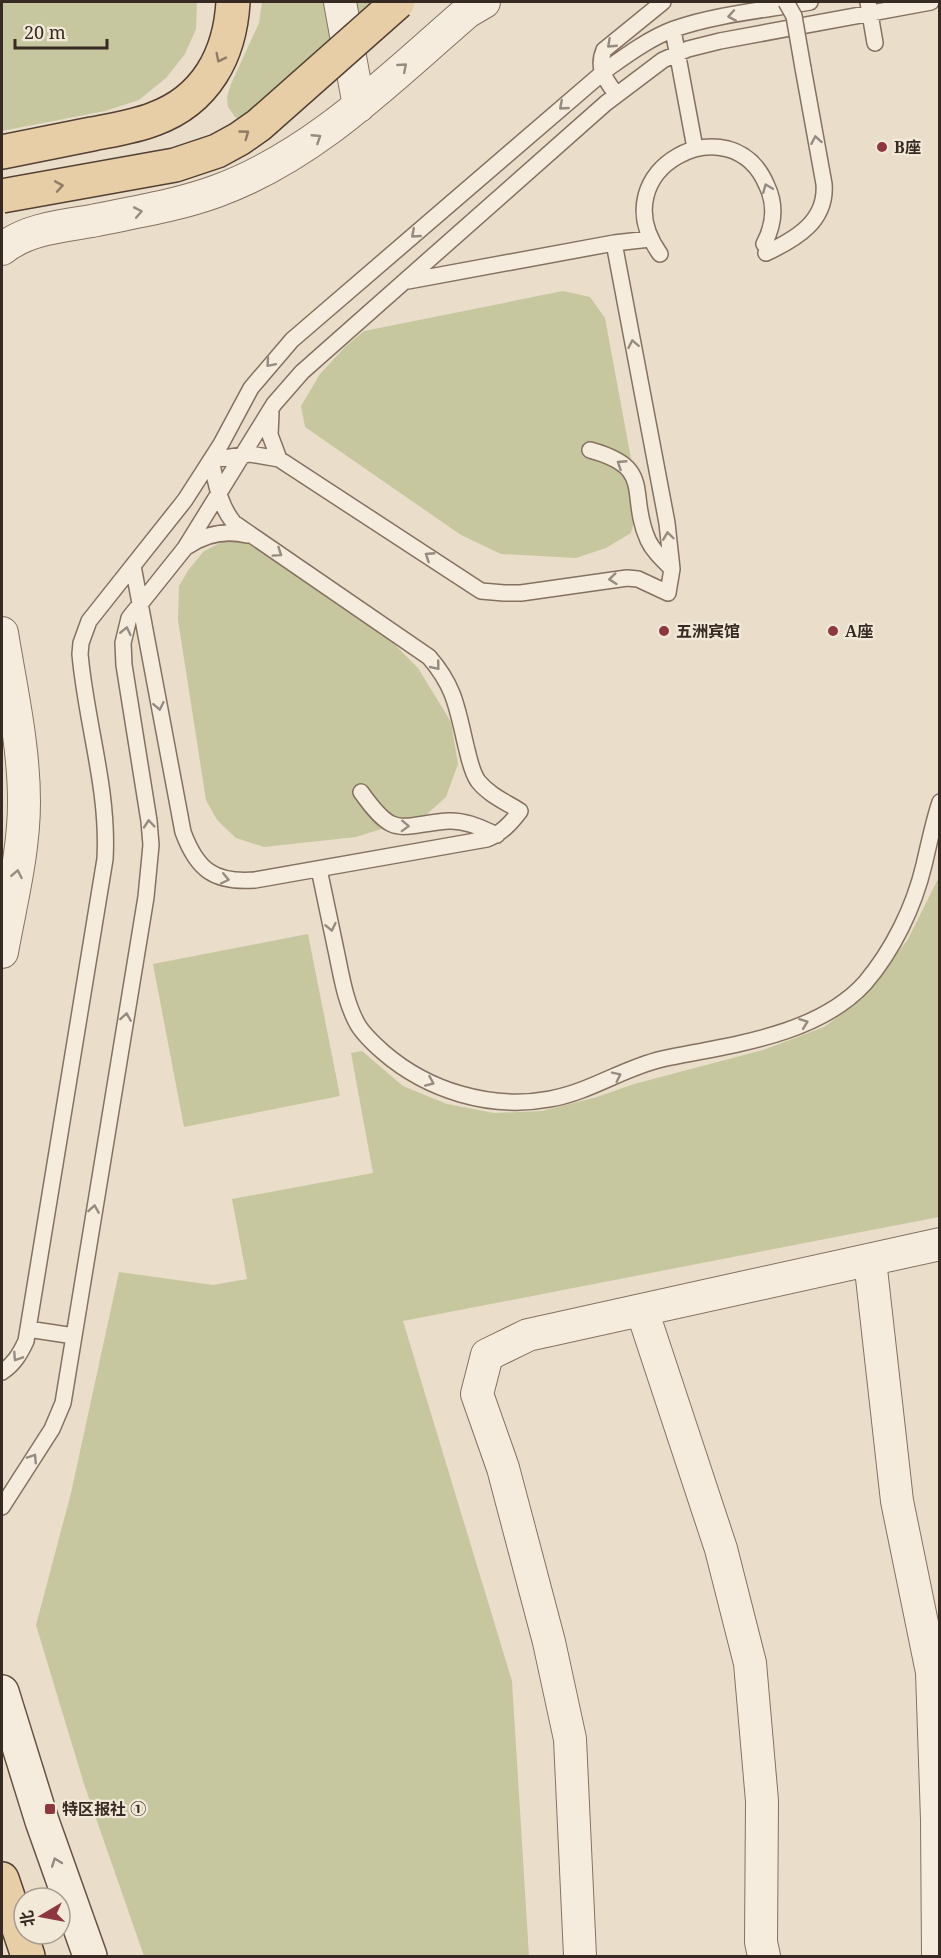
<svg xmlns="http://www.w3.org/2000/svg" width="941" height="1958" viewBox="0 0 941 1958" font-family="'Noto Serif','Noto Sans SC',serif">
  <rect width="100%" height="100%" fill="#eadeca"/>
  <path fill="#c6c79f" d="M2,2H197L196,29L185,54L166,78L139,100L105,111L2,131Z
    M262,2H385L245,121L235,117L228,107L227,97L231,84L259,23Z
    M563,291L590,297L605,318L639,502L631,533L606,548L576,558L501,554L461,535L305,427L301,406L320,374L345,347L364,331Z
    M222,542H247L371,624L393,643L418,668L451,722L458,764L446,797L426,815L356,837L264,847L236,838L217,820L206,800L178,620L179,586L189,569L204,551Z
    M939,877V1217L403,1321L512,1681L529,1956H144L84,1784L36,1625L71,1493L119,1272L213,1285L247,1279L232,1199L373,1173L351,1053L362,1051L403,1086L447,1104L494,1113L542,1111L597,1097L634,1084L763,1050L824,1027L862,999L908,939Z
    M308,934L340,1096L184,1127L153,964Z"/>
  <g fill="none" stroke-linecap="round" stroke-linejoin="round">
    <defs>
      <path id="service" d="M868,2L875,43
        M673,30L695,148
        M616,94C606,80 596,69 604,50L663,2
        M766,253C796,239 827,221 824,184L803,68
        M660,254C599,169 732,101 767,186C776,205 774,225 764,244
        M408,281L614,243L650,239
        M271,413L270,435L279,459
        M590,450C656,468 627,493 648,540C653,551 663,560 672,569
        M188,546C206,534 226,530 247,535
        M133,566L183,832C197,870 214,883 255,880L487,839C502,833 511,823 520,811C506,802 489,795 478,781C471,771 469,757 466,746C457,708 455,687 429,657L234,523C219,505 216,482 211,460L250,454L279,459L481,591L504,593H521L627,578L638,579L668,593L672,569L667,523L614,243
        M361,792C395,840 398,825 448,821C466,820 481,828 497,835
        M319,869C325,898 331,927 337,955C342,979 346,1004 358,1025C364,1035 374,1044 383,1052C428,1091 491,1110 550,1099C590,1092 623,1068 662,1059C729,1045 817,1036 865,983C893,950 914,907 924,865C929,844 933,823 940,802
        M28,1329L74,1336
        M2,1372C14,1364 20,1354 26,1341L105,859C109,789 86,723 80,654L81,643L89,621L185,500L221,444L251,388L292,340L607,69C628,54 650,38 674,29C717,14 765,10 810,2
        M2,1507L52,1429L63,1403L146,897L151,845L149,821L124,665L123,643L129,618L185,548L274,404L302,372L606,103L663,60L688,49L720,41L931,2"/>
      <path id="minor" d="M340,2L359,106
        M2,249C27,229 62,226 92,221C134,212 176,206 217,191C315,155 389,79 467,12L484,2
        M2,633C11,689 24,745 24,802C24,852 11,902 2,952
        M870,1260L897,1501L932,1672L937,1820L938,1956
        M642,1310L721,1549L750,1663L762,1801L761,1942L764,1956
        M580,1956L570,1739L549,1642L503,1468L477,1394L487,1355L528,1335L940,1244"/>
      <path id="secondary" d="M2,1692L42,1821L90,1956"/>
      <path id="primary" d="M2,152C32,146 62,140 92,134C112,130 134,127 154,119C206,100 230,55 233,2
        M2,1879L28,1956"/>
    </defs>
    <use href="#service" stroke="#857160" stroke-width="18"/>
    <use href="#minor" stroke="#857160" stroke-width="34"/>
    <use href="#secondary" stroke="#675243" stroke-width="36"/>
    <use href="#primary" stroke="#534034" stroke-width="36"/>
    <use href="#service" stroke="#f6ecdd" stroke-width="15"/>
    <use href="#minor" stroke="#f6ecdd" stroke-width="32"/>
    <use href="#secondary" stroke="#f6ecdd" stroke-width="33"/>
    <use href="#primary" stroke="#e8cea7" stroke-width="33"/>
    <defs>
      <path id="service-bridge" d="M786,2L794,16L803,68"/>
      <path id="primary-bridge" d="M2,196L175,165L217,151L239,139L259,125L398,2"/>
    </defs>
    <use href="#service-bridge" stroke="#857160" stroke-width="18" stroke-linecap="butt"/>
    <use href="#primary-bridge" stroke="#534034" stroke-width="36" stroke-linecap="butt"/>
    <use href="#service-bridge" stroke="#f6ecdd" stroke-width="15"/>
    <use href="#primary-bridge" stroke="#e8cea7" stroke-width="33"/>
  </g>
  <defs><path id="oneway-chevron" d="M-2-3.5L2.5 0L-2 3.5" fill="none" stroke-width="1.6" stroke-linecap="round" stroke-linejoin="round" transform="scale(1.5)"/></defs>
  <g stroke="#968b80">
    <use href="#oneway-chevron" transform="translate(732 16) rotate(170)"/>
    <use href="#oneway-chevron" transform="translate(611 44) rotate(137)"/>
    <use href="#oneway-chevron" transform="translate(403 67) rotate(-41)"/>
    <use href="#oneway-chevron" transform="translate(563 106) rotate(139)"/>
    <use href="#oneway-chevron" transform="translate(317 138) rotate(-33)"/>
    <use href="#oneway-chevron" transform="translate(816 140) rotate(-100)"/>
    <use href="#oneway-chevron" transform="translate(767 188) rotate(-112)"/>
    <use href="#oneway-chevron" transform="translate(138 212) rotate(-11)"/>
    <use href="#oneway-chevron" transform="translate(415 234) rotate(139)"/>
    <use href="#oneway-chevron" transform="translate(633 344) rotate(-101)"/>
    <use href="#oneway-chevron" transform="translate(270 363) rotate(131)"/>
    <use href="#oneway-chevron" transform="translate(621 464) rotate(-147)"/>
    <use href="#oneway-chevron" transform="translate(668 536) rotate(-98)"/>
    <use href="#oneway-chevron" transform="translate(278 553) rotate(34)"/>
    <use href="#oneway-chevron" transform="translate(429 556) rotate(-147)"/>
    <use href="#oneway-chevron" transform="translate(613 579) rotate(174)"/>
    <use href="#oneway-chevron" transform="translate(126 631) rotate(-77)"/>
    <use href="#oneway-chevron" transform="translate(436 666) rotate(51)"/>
    <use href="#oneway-chevron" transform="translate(159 706) rotate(79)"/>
    <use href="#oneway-chevron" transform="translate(149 824) rotate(-95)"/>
    <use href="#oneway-chevron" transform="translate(405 826) rotate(2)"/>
    <use href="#oneway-chevron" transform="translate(17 874) rotate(-79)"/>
    <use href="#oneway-chevron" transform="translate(225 879) rotate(12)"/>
    <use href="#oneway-chevron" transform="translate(331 927) rotate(78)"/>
    <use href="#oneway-chevron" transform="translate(126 1017) rotate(-81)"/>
    <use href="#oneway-chevron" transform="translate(804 1023) rotate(-21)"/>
    <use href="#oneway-chevron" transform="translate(617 1076) rotate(-26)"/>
    <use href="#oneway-chevron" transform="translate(430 1082) rotate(24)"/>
    <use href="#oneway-chevron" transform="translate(94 1209) rotate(-81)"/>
    <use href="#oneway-chevron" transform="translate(17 1357) rotate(123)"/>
    <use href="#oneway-chevron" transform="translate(33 1458) rotate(-57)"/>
    <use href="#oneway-chevron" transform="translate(56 1862) rotate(-110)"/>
  </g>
  <g stroke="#907c64">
    <use href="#oneway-chevron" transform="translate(220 58) rotate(116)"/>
    <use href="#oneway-chevron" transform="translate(245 134) rotate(-36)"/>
    <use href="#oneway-chevron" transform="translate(59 186) rotate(-10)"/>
  </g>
  <g fill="#8d373f" stroke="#f2e9d9" stroke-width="2">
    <circle cx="882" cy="147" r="6"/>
    <circle cx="664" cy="631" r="6"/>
    <circle cx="833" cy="631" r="6"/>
    <rect x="44" y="1803" width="12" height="12" rx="3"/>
  </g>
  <g text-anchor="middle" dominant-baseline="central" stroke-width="4.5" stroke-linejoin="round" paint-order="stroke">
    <g font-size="16" font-weight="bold" fill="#372a22" stroke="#f2e9d9" text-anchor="start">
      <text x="894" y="147">B座</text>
      <text x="676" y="631">五洲宾馆</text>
      <text x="845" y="631">A座</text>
      <text x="62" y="1809">特区报社 ①</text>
    </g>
  </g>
  <rect width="941" height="1958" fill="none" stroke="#372a22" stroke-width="6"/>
  <g transform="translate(42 1916) rotate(260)"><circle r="28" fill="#f2e9d9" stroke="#a79d90" stroke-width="1.5"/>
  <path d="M0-4.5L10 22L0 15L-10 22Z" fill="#8d373f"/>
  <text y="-9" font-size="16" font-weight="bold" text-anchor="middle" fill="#372a22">北</text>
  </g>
  <path d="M15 39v9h92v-9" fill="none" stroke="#372a22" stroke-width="3"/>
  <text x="24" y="39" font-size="18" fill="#372a22" stroke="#f2e9d9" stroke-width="4.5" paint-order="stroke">20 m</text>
</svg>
